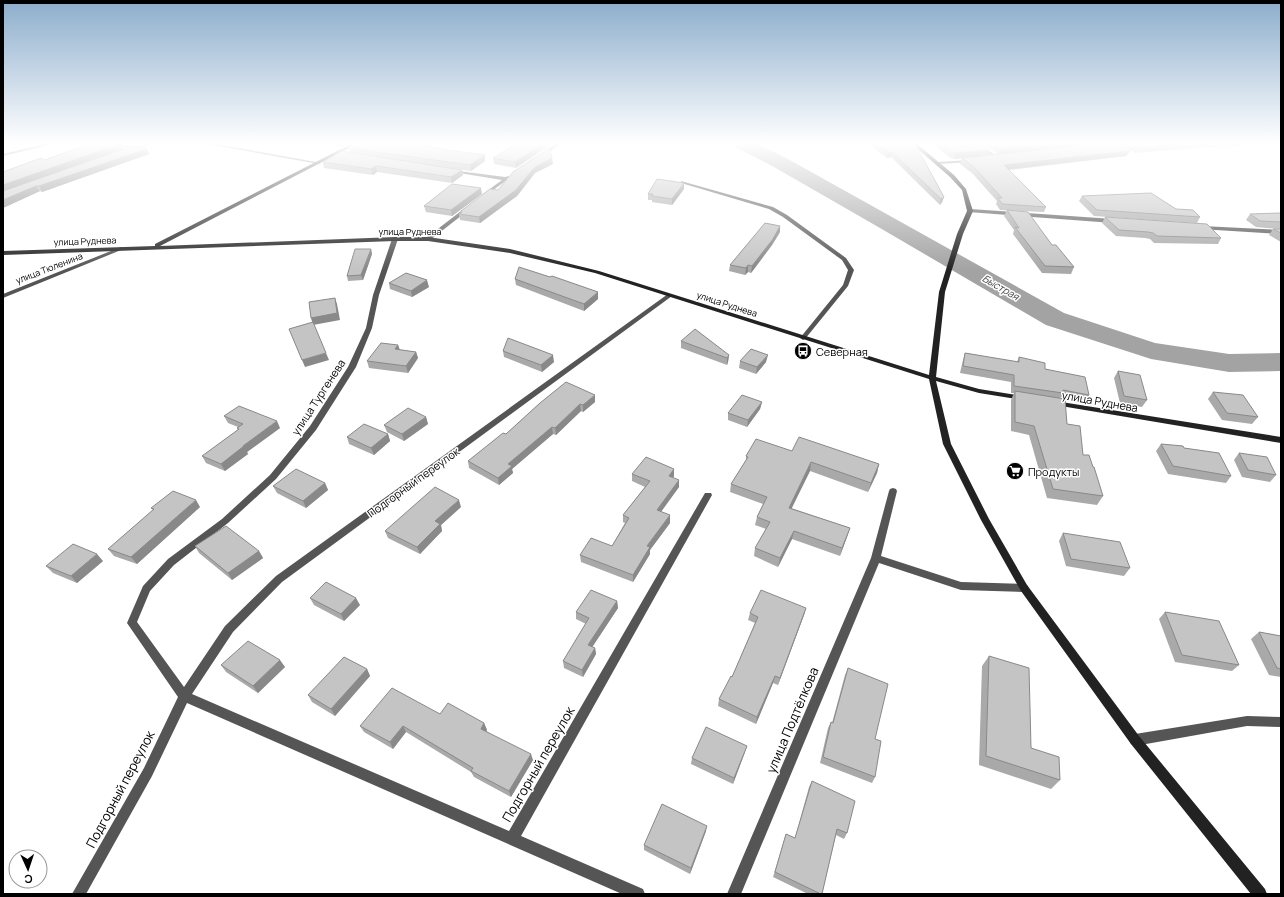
<svg xmlns="http://www.w3.org/2000/svg" width="1284" height="897" viewBox="0 0 1284 897" font-family="Manrope,sans-serif">
  <rect width="100%" height="100%" fill="#fff"/>
  <g fill="none" stroke-linecap="round" stroke-linejoin="round">
    <path fill="#a3a3a3" fill-rule="evenodd" d="M734,144H758L788,159L1064,313L1155,343L1229,354L1281,353V371L1229,372L1151,359L1046,325L880,228L774,167L737,148Z"/>
    <path fill="#555" fill-rule="evenodd" d="M44,144H54L3,156V154Z
      M113,144C121,144 128,146 136,147C141,147 146,144 152,144L130,152H128V150L133,149Z
      M206,144H218L321,163L319,164Z
      M555,144H560L544,156H540V154Z
      M973,144H979L1000,158L996,159Z
      M970,160L972,161V162L938,164L936,163L938,162Z
      M451,170L505,177L509,176L511,177L485,196H483V194L502,180L453,172L451,171Z
      M681,181L773,207L787,215L846,258L854,270L848,286L805,339L803,340L800,338L843,285L848,270L842,260L783,217L769,209L681,183Z
      M465,208L470,209L430,240H426V238Z
      M970,209L1113,219L1116,221L1113,223L968,212V210Z
      M1202,226L1281,230V234L1200,229L1199,228Z
      M395,237L398,239L379,295L372,328L356,367L316,430L276,479L228,523L174,565L150,591L137,622L184,687L225,626L276,576L668,294H672V296L282,582L233,632L192,694L509,831L705,493H711L712,495L521,836L643,889L645,894H622L187,703L152,776L86,894H72L144,768L178,697L127,623L143,586L168,559L222,519L270,475L310,426L348,367L366,328L373,295L392,239Z
      M121,247L126,248L3,298V294Z
      M893,488L896,489L897,491L881,556L961,582L1024,584L1027,585L1029,588L1027,591L1024,592L961,590L879,563L741,894H727L871,558L889,491L890,489Z
      M1247,716L1281,717V727L1247,726L1135,746L1131,744L1129,740L1131,736L1135,734Z"/>
    <path fill="#222" fill-rule="evenodd" d="M351,144H357L160,246L395,237H428L510,249L599,271L929,375L939,292L957,234L967,211L962,190L950,177L912,144H917L954,175L966,189L973,211L963,234L945,292L936,377L979,389L1022,396L1026,398L1022,400L979,393L936,381L951,444L989,519L1027,585L1139,736L1265,889L1267,894H1251L1131,744L1021,591L981,520L943,444L929,379L595,273L510,253L428,241H395L3,255V251L155,246V244Z
      M1052,401H1055L1281,437V443L1055,405L1051,403Z"/>
  </g>
  <path fill="#a9a9a9" d="M120,144L123,149H147L149,154L42,192L40,191L3,208V172L45,160Z
    M328,144H347L342,147Z
    M351,144H418L448,150L485,155V161L471,171L419,163L463,175L452,183L377,172L373,175L324,168L323,162L350,153L348,148L352,146Z
    M516,144V168L494,164L493,158Z
    M868,144H915L944,197L942,202L940,205L891,157L887,158Z
    M933,144H981L989,150L988,155L954,159L949,157Z
    M982,144H1242L1241,146L1207,147L1135,153L1131,150L1126,156L1009,170L1046,207L1044,212L1000,210L996,204L997,201L972,173L960,164L962,158L998,154Z
    M553,164L535,173L517,196L480,223L460,220L459,214L461,213V211L498,190Z
    M684,189L672,205L652,202V200H648V194Z
    M482,194L452,216L426,212L424,206Z
    M1082,196L1176,209L1200,217L1197,223L1094,216L1079,201Z
    M1007,210L1074,267L1071,274L1042,273L1013,234L1014,230L1004,216Z
    M1281,213V242L1269,235L1273,229H1279L1256,227L1246,220L1250,214Z
    M1105,217L1221,238L1218,244L1154,243L1150,239L1145,238L1116,236L1102,223Z
    M780,232L772,245L751,273L748,272L745,275L729,271L730,265Z
    M371,249L372,254L363,280L348,281L347,276Z
    M515,279L598,299L584,311L516,285Z
    M389,283L429,287L412,297L390,289Z
    M681,341L729,355L728,362L727,365L681,348Z
    M398,345L400,350L416,352L418,358L408,373L369,368L367,361Z
    M503,351L554,362L542,372L504,357Z
    M965,353L1017,362L1019,357L1045,369L1089,395L1085,402L1061,397L1060,398L1067,424L1103,496L1097,505L1047,498L1029,435L1011,431V400L1014,393H1011V382L960,373L963,360Z
    M740,361L766,362L756,374L739,368Z
    M1118,371L1147,400L1142,407L1120,403L1114,378Z
    M1213,392L1258,417L1252,424L1222,420L1208,399Z
    M595,402L583,412L581,411L556,435L553,434L512,469L513,473L499,485L469,468L468,461L506,434L540,403Z
    M762,402L760,409L747,427L728,420V413Z
    M224,416L280,428L247,452L248,454L225,471L206,463L202,456L238,430L237,428L238,427L228,423Z
    M426,417L428,424L404,441L387,432L384,425Z
    M388,434L390,441L374,455L349,444L347,437Z
    M1161,444L1184,448L1231,476L1226,483L1168,474L1156,451Z
    M792,451L879,464L877,473L868,492L810,471L791,508L850,528L847,537L840,556L792,539L778,567L754,556L755,548L766,529L755,525L757,517L763,504L730,492L731,484L746,460V456Z
    M1239,453L1276,475L1270,482L1242,477L1234,460Z
    M674,469V476L673,477L679,487L661,512L670,523L650,550V554L633,582L581,562L580,555L612,546L625,523L623,522V515L645,487L632,481V474Z
    M325,483L328,490L306,508L277,493L273,486Z
    M200,507L137,564L114,556L108,549L153,510L151,508Z
    M461,507L441,525L442,531L420,554L388,538L385,531Z
    M1063,533L1130,568L1124,576L1066,566L1059,541Z
    M195,546L259,551L263,558L232,580L199,553Z
    M103,561L77,583L53,573L46,566Z
    M310,598L360,605L344,621L314,605Z
    M617,601L618,608L592,647L595,648L596,654L583,677L564,668L563,661L586,624L576,619V612Z
    M806,608L804,615L778,685L773,683L756,724L718,706L719,699L732,677L755,623L748,620L750,613Z
    M1165,612L1239,665L1232,671L1175,662L1159,619Z
    M1259,632L1281,636V677L1269,675L1251,639Z
    M989,656L1031,748L1060,780L1051,789L979,765L982,666Z
    M221,665L285,667L258,693L226,672Z
    M848,668L875,739V777L872,783L820,763L828,728L831,722L832,723L845,675Z
    M367,669L370,676L335,716L312,702L308,695Z
    M440,714L484,723L487,730L486,731L533,760L511,797L474,777L471,772L406,732L393,749L364,732L360,726Z
    M745,752L733,784L691,764L692,758Z
    M812,781L847,833L844,839L836,835L822,894H808L773,877L784,840L786,834L795,838L809,787Z
    M706,831L690,874L644,850V845Z"/>
  <path fill="#898989" d="M120,144L123,150L3,192V185Z
    M342,144H347L342,147Z
    M543,144H552L516,168L515,162Z
    M1046,144H1097L998,154L1000,149Z
    M1133,145L1131,150L1126,156L1002,170L1004,165Z
    M147,149L149,154L42,192L39,186Z
    M989,150L988,155L954,159L955,153Z
    M888,152H892L891,157L887,158Z
    M485,155V161L471,171L470,165Z
    M552,158L553,164L535,173L517,196L480,223L479,217L534,168Z
    M376,166L377,172L373,175L371,169Z
    M462,170L463,175L452,183L451,177Z
    M684,183V189L672,205V199Z
    M36,186L40,191L3,208V200Z
    M481,188L482,194L452,216L451,210Z
    M944,197L942,202L940,205L941,199Z
    M780,226V232L772,245L751,273L752,266Z
    M371,249L372,254L363,280L361,275Z
    M748,265V272L745,275L746,268Z
    M427,280L429,287L412,297L411,291Z
    M598,292V299L584,311V304Z
    M335,298L337,304L340,320L313,325L311,318Z
    M398,345L400,351L395,349Z
    M416,352L418,358L408,373L406,366Z
    M326,353L329,360L305,367L302,360Z
    M553,355L554,362L542,372L541,365Z
    M729,355L728,362L727,365V358Z
    M768,355L766,362L756,374L757,367Z
    M595,395V402L583,412V405Z
    M762,402L760,409L747,427L748,420Z
    M580,404L581,411L556,435L555,428Z
    M426,417L428,424L404,441L402,434Z
    M277,421L280,428L247,452L248,454L225,471L221,464L243,446Z
    M552,427L553,434L512,469L513,473L499,485L498,478L508,464Z
    M388,434L390,441L374,455L371,448Z
    M811,462L810,471L788,516L789,508Z
    M879,464L877,473L868,492L871,483Z
    M674,469V476L669,483V476Z
    M679,480V487L657,517V510Z
    M325,483L328,490L306,508L303,501Z
    M196,500L200,507L137,564L131,557Z
    M459,500L461,507L441,525L442,531L420,554L417,547L435,521Z
    M670,515V523L650,550V554L633,582V575L647,546Z
    M850,528L847,537L840,556L842,548Z
    M794,531L792,539L778,567L780,558Z
    M259,551L263,558L232,580L228,573Z
    M97,554L103,561L77,583L71,576Z
    M356,598L360,605L344,621L341,614Z
    M617,601L618,608L589,652L588,645Z
    M806,608L804,615L778,685L780,678Z
    M595,648L596,654L583,677L582,670Z
    M280,660L285,667L258,693L253,686Z
    M367,669L370,676L335,716L331,709Z
    M775,676L773,683L756,724L757,717Z
    M484,723L487,730L483,735L481,729Z
    M403,726L406,732L393,749L390,742Z
    M747,746L745,752L733,784L734,778Z
    M531,754L533,760L511,797L509,791Z
    M707,826L706,831L690,874L691,868Z"/>
  <path fill="#c4c4c4" stroke="#898989" d="M88,144H120L3,185V172L41,158L45,160Z
    M354,144H418L448,150L485,155L470,165L348,148Z
    M516,144H543L515,162L493,158Z
    M876,144H915L944,197L941,199L892,152H888Z
    M941,144H981L989,150L955,153L950,152Z
    M993,144H1046L1000,149Z
    M1097,144H1178L1138,148L1133,145L1129,151L1004,165L1046,207L1002,204L998,198H1002L974,167L962,158Z
    M132,146L147,149L39,186H36L3,200V191Z
    M549,148L552,158L534,168L516,190L479,217L459,214L462,212L461,211L490,189L498,190L513,172Z
    M342,151L462,170L451,177L376,166L371,169L323,162Z
    M657,179L684,183L672,199L652,196L653,194H648Z
    M452,184L481,188L451,210L424,206Z
    M1151,193L1176,209L1193,210L1200,217L1097,210L1082,196Z
    M1007,210L1028,212L1052,245H1056L1074,267L1045,266L1015,227L1019,228Z
    M1281,213V222L1260,221L1250,214Z
    M1105,217L1207,224L1221,238L1157,236L1153,233L1148,232L1119,230Z
    M765,223L780,226L773,239L752,266L748,265L746,268L730,265Z
    M1273,229H1281V233Z
    M355,249H371L361,275L347,276Z
    M519,267L550,277L552,276L598,292L584,304L515,279Z
    M406,273L427,280L411,291L389,283Z
    M335,298L337,313L311,318L309,302Z
    M313,322L326,353L302,360L289,329Z
    M695,329L729,355L727,358L681,341Z
    M508,338L553,355L541,365L503,351Z
    M381,343L398,345L395,349L416,352L406,366L367,361Z
    M751,349L768,355L757,367L740,361Z
    M965,353L1019,362V357L1045,363V369L1085,377L1089,395L1063,390V393L1014,386V375L963,366Z
    M1118,371L1140,375L1147,400L1124,396Z
    M566,382L595,395L583,405L580,404L555,428L552,427L508,464L512,466L498,478L468,461L503,433L506,434L540,403Z
    M1015,391L1065,399L1067,424L1080,426L1083,455H1089L1093,467H1094L1103,496L1053,489L1034,426L1015,422Z
    M1213,392L1243,395L1258,417L1227,413Z
    M742,395L762,402L748,420L728,413Z
    M239,406L277,421L243,446H244L221,464L202,456L239,429L237,428L243,424L224,416Z
    M408,408L426,417L402,434L384,425Z
    M364,424L388,434L371,448L347,437Z
    M799,437L879,464L871,483L811,462L789,508L850,528L842,548L794,531L780,558L755,548L770,522L757,517L767,497L731,484L748,457L746,456L756,439L792,451Z
    M1161,444L1183,446L1184,448L1219,453L1231,476L1173,466Z
    M1239,453L1267,457L1276,475L1248,470Z
    M646,457L674,469L669,476L679,480L657,510L670,515L647,546L650,547L633,575L580,555L591,538L612,546L629,518L623,515L650,481L632,474Z
    M296,469L325,483L303,501L273,486Z
    M435,487L459,500L435,521L440,524L417,547L385,531Z
    M173,491L196,500L131,557L108,549L154,509L151,508Z
    M226,526L259,551L228,573L195,546Z
    M1063,533L1120,542L1130,568L1071,559Z
    M73,544L97,554L71,576L46,566Z
    M326,582L356,598L341,614L310,598Z
    M591,590L617,601L588,645L595,648L582,670L563,661L589,618L576,612Z
    M761,590L806,608L780,678L775,676L757,717L719,699L731,676L732,677L758,617L750,613Z
    M1165,612L1219,621L1239,665L1182,655Z
    M1259,632L1281,636V669L1277,668Z
    M248,641L280,660L253,686L221,665Z
    M989,656L1029,668L1031,748L1059,757L1060,780L986,756Z
    M344,657L367,669L331,709L308,695Z
    M848,668L888,684L875,739L881,741L875,777L823,757L831,722L833,723Z
    M392,688L440,714L448,703L484,723L481,729L531,754L509,791L471,771L473,768L403,726L390,742L360,726Z
    M706,727L747,746L734,778L692,758Z
    M812,781L855,801L847,833L837,829L822,894H821L775,872L786,834L795,838Z
    M662,804L707,826L691,868L644,845Z"/>
  <linearGradient id="sky" x2="0" y2="1"><stop stop-color="#8cadcc"/><stop offset="0.53" stop-color="#fff"/><stop offset="1" stop-color="#fff" stop-opacity="0"/></linearGradient>
  <rect width="1284" height="270" fill="url(#sky)"/>
  <defs>
    <symbol id="bus-disc" viewBox="-11 -11 22 22"><circle r="9.5" fill="#000" stroke="#fff"/><path d="M-5-6H5V4H4V6H2V4H-2V6H-4V4H-5ZM-3.5-4V0h7V-4ZM-3.5 1.2v1.5H-2V1.2ZM2 1.2v1.5H3.5V1.2Z" fill="#fff"/></symbol>
    <symbol id="supermarket-disc" viewBox="-11 -11 22 22"><circle r="9.5" fill="#000" stroke="#fff"/><path d="M-6-5.5h2.5l.6 2H6L4.5 2H-2.5L-4.4-4H-6ZM-1.5 3.2a1.3 1.3 0 1 0 .1 0ZM3 3.2a1.3 1.3 0 1 0 .1 0Z" fill="#fff"/></symbol>
  </defs>
  <g fill-rule="evenodd">
    <use href="#bus-disc" x="793" y="341" width="20" height="20"/>
    <use href="#supermarket-disc" x="1005" y="461" width="20" height="20"/>
  </g>
  <g text-anchor="middle" dominant-baseline="central" stroke-width="3" stroke-linejoin="round" paint-order="stroke">
    <g font-size="9" fill="#000" stroke="#fff">
      <text x="410" y="231">улица Руднева</text>
      <text transform="translate(85 241) rotate(-2)">улица Руднева</text>
      <text transform="translate(49 268) rotate(-21)">улица Тюленина</text>
      <text transform="translate(727 304) rotate(18)">улица Руднева</text>
    </g>
    <g font-size="10" font-style="italic" fill="#444" stroke="#fff">
      <text transform="translate(1001 287) rotate(30)">Быстрая</text>
    </g>
    <g font-size="11" fill="#000" stroke="#fff" text-anchor="start">
      <text x="816" y="351">Северная</text>
      <text x="1028" y="471">Продукты</text>
    </g>
    <g font-size="11" fill="#000" stroke="#fff">
      <text transform="translate(318 397) rotate(-57)">улица Тургенева</text>
      <text transform="translate(1100 401) rotate(10)">улица Руднева</text>
      <text transform="translate(413 482) rotate(-36)">Подгорный переулок</text>
    </g>
    <g font-size="13" fill="#000" stroke="#fff">
      <text transform="translate(792 720) rotate(-67)">улица Подтёлкова</text>
      <text transform="translate(538 764) rotate(-60)">Подгорный переулок</text>
      <text transform="translate(120 789) rotate(-62)">Подгорный переулок</text>
    </g>
  </g>
  <rect width="1284" height="897" fill="none" stroke="#000000" stroke-width="8"/>
  <g transform="translate(28 869) rotate(177)"><circle r="19" fill="#ffffff" stroke="#999999"/>
  <path d="M0-3L7 15L0 10L-7 15Z" fill="#000000"/>
  <text y="-6" font-size="11" font-weight="bold" text-anchor="middle" fill="#000000">С</text>
  </g>
</svg>
